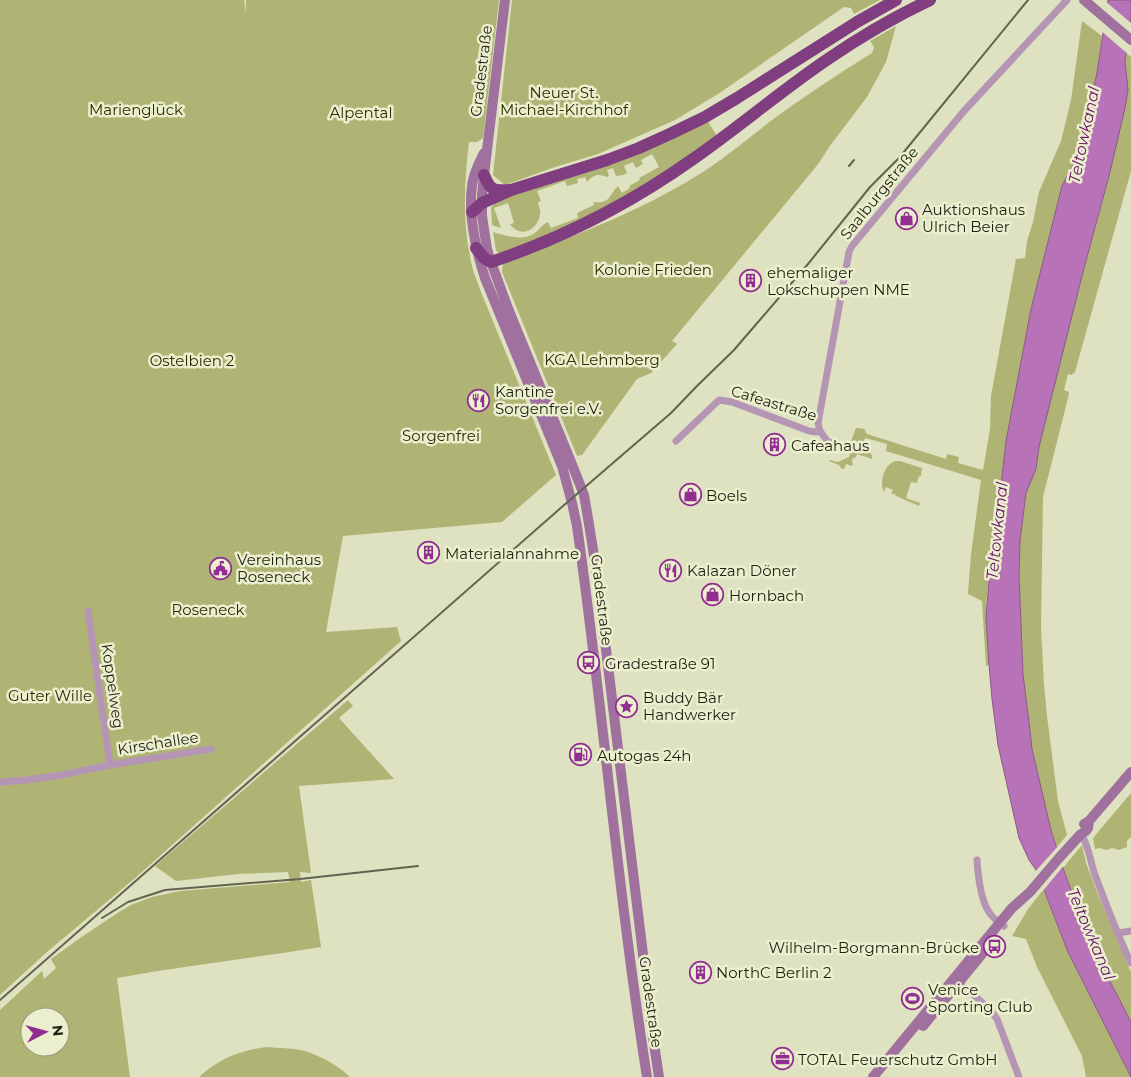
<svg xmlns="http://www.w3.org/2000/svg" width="1131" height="1077" viewBox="0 0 1131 1077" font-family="Montserrat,sans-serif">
  <rect width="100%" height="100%" fill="#dee2c0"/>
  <path fill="#afb475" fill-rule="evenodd" d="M0,0H244L246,13V0H499L483,138L477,142H469C464,184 462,225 472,266C474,275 478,283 481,292L556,475L502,522L343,536L326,632L397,627L401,641L134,879L47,952L0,995Z
    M512,0H880L854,14L851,8L844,7L718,94L675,120L598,154L552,168L505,185L493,175Z
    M1082,21L1102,36L1097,73L1077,158L1062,186L1031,309L1006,441L996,529L993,532L986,606L989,665L986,666L982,601L968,594L971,554L981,480L886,451L887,444L865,438L864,441L861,443L851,441L856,428H859L864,429L867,434L946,459L947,454L959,457L958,463L983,470L990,429L991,396L1016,259L1025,258L1027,241L1033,222L1039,192L1061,141L1071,100Z
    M896,26L886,62L867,97L829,147L819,163L672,341L677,344L651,373L637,379L582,455L577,456L502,272L503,262C570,238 637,213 698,175C722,160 745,141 768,123C802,98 836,75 872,53L874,47L870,41Z
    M1126,53L1131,57V171L1075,372L1071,375L1068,374L1064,390L1069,392L1068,398L1043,497L1041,628L1044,684L1047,716L1058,801L1067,835L1057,847L1051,830L1032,749L1023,674L1019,574L1020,541L1026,493L1036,469L1039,447L1083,272L1109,176L1128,90L1125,68Z
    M707,120L717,136L691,156L588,218L501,254L496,251L493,232C507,236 524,242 536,232C541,228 543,224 548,222L551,228L578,218L577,213L594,205L593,202C611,204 608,196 618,186L622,193L630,188L629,186L640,180L639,178L659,167L652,154L641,160L643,164L636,168L633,162L624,166L627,173L623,175L616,176L613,168L607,170L609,176L607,177C598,173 593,175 587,182L585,177L577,179L578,183L567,186L565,181L537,191L541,201L538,202C539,207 541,211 540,215C537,230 521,239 510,224L514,223L508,203L494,208L501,228L492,225L491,208L497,200Z
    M851,448L866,453L867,451L871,454L872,455V459L857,454L856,457L852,459V462L853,463L852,466L846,464L844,469H842L839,465L829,461L830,460L838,462L849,457Z
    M895,461H900L922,468L921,476H919L917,483L911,482L906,498L920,503L919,506L896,496L895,494H891L893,490L886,487L884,492C879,482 884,465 895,461Z
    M348,700L353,706L339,718L394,779L299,786L311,873L300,872L301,882L311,880L321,947C253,958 185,966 117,978L130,1077H0V1010L42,971L44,979L56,968L51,959L80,938L119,912L131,905L152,897L180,891L290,882L288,872L238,874L176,881L155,866ZM30,1017H60V1047H30Z
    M1131,793V837L1127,841V847L1119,850L1112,848L1106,850L1100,848L1095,849L1093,838Z
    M1082,845L1086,863L1097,892L1131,972V1022L1098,958L1080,915L1063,868Z
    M1043,890L1068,952L1131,1077H1086L1082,1056L1037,967L1026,939L1012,936L1028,909Z
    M266,1047C279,1048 293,1048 305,1051C321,1056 339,1066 350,1077H199C220,1058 238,1051 266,1047Z"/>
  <path fill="#b872b7" stroke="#8a5986" d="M1108,0H1131V22L1125,61L1128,90L1125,108L1109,176L1083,272L1039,447L1036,469L1026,493L1020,541L1019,574L1023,674L1029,722L1032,749L1051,830L1063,868L1080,915L1098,958L1131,1022V1077L1068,952L1036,870L1029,860L1019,838L998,745L992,699L989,665L986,617L993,532L996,529L1006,441L1031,309L1062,186L1077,157L1097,73Z"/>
  <path fill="#dee2c0" d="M1105,1L1131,23V38L1129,55L1100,30Z
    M1059,845L1065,864L1042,892L1034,873Z"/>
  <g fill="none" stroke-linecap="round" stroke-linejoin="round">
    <path stroke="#b595b4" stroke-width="7" d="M676,441L719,400L732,402L809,431L816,432L820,431
      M836,444L828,442L820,431L818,423L849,252L852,246L964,111L1067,0
      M88,611L110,765
      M0,782L27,780L61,775L110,765L211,749
      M1081,834C1089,846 1090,861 1095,875C1106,904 1117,934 1131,963
      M977,860C978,875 980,899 989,912C992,918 999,922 1004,926
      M1118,933L1131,931
      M955,980C969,991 986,1004 997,1019L1019,1077"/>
    <path stroke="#a0719e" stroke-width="10" d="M505,0L484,175L482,195V216L487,249L491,262L509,311L573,467L584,495L589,524L597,575L653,1037L659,1077
      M1084,0L1131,40
      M484,153C479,163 473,174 472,186C468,214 476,251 485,278L562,466L572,503L577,526C603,709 618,894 647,1077
      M1084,824L1089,821L1131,772
      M923,1026L982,954
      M873,1077L1012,908L1030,892L1059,858L1081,834L1086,831L1088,828L1089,821"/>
    <path stroke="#803e80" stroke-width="12" d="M484,175C490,190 493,191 509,190
      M472,212L482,203L511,190L607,160L639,148L672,133L705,117L737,98L857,22L896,0
      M476,248L484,258L491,262C563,238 631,203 693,159C739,127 782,90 828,59C860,37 894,17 930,0"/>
    <path stroke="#626451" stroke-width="2" d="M849,166L854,160
      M102,918L128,902L165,890L300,879L418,866
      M0,1000L563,506L671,413L697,386L734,350L808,264L870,187L899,158L1028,0"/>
  </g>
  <defs>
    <symbol id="shop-ring" viewBox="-11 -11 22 22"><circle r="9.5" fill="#ebefcd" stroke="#922d93" stroke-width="1.5"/><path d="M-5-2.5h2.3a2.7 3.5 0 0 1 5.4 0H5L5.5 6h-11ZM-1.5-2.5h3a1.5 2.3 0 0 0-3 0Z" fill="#922d93"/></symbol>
    <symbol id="building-ring" viewBox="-11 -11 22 22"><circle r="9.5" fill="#ebefcd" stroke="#922d93" stroke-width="1.5"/><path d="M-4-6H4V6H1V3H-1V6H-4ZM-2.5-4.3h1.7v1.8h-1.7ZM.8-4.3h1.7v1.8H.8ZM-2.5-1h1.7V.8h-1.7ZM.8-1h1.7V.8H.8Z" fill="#922d93"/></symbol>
    <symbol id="restaurant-ring" viewBox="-11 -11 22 22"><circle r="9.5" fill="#ebefcd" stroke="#922d93" stroke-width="1.5"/><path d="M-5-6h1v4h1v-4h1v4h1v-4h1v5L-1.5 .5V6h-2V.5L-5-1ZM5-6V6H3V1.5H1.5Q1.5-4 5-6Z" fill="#922d93"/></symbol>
    <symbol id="civic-ring" viewBox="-11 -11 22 22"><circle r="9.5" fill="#ebefcd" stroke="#922d93" stroke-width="1.5"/><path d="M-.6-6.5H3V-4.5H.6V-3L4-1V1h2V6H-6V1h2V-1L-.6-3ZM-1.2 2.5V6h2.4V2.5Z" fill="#922d93"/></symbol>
    <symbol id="bus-ring" viewBox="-11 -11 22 22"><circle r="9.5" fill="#ebefcd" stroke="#922d93" stroke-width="1.5"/><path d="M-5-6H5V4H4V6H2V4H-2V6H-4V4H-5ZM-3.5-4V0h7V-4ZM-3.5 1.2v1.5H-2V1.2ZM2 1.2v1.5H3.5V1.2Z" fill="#922d93"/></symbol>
    <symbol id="sight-ring" viewBox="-11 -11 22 22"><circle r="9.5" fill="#ebefcd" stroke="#922d93" stroke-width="1.5"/><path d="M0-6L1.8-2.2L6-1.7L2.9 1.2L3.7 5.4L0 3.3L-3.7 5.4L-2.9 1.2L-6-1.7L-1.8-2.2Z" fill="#922d93"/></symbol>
    <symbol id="fuel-ring" viewBox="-11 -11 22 22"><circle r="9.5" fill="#ebefcd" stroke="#922d93" stroke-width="1.5"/><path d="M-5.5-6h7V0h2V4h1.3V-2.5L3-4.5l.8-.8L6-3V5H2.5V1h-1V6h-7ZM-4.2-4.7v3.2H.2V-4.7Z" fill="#922d93"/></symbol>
    <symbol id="stadium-ring" viewBox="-11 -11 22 22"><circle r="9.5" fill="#ebefcd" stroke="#922d93" stroke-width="1.5"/><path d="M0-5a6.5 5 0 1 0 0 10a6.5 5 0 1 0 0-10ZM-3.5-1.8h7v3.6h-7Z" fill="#922d93"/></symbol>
    <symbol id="office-ring" viewBox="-11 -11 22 22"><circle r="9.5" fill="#ebefcd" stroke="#922d93" stroke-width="1.5"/><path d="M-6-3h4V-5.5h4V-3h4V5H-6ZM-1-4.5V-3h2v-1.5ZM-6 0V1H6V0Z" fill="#922d93"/></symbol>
  </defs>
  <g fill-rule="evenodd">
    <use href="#shop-ring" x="894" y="206" width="25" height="25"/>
    <use href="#building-ring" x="738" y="268" width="25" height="25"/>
    <use href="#restaurant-ring" x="466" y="388" width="25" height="25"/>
    <use href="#building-ring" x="762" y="432" width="25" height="25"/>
    <use href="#shop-ring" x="678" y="482" width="25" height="25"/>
    <use href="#building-ring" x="416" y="540" width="25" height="25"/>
    <use href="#civic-ring" x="208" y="556" width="25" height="25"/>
    <use href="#restaurant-ring" x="658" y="558" width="25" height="25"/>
    <use href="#shop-ring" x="700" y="582" width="25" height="25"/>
    <use href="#bus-ring" x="576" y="650" width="25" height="25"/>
    <use href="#sight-ring" x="614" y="694" width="25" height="25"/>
    <use href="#fuel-ring" x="568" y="742" width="25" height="25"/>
    <use href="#bus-ring" x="982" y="934" width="25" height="25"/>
    <use href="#building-ring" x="688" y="960" width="25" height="25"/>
    <use href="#stadium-ring" x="900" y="986" width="25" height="25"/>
    <use href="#office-ring" x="770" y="1046" width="25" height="25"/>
  </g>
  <g text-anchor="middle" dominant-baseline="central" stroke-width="5" stroke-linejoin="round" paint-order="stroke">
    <g font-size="15" fill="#1f2014" stroke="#ebefcd">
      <text transform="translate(481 71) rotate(-83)">Gradestraße</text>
      <text transform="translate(879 193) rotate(-51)">Saalburgstraße</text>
      <text transform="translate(774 403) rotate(17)">Cafeastraße</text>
      <text transform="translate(602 600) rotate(83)">Gradestraße</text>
      <text transform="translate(113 686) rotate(82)">Koppelweg</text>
      <text transform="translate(158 743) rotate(-9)">Kirschallee</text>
      <text transform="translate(651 1002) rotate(82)">Gradestraße</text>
    </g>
    <g font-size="15" fill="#2c2e01" stroke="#ebefcd">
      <text x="564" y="92">Neuer St.<tspan x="564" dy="17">Michael-Kirchhof</tspan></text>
      <text x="136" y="109">Marienglück</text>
      <text x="361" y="112">Alpental</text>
      <text x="653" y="269">Kolonie Frieden</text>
      <text x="602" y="359">KGA Lehmberg</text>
      <text x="192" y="360">Ostelbien 2</text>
      <text x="441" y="435">Sorgenfrei</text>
      <text x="208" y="609">Roseneck</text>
      <text x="50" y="695">Guter Wille</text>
    </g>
    <g font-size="15" fill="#1f2014" stroke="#ebefcd" text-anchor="start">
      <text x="922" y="209">Auktionshaus<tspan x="922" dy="17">Ulrich Beier</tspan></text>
      <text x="767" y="272">ehemaliger<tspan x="767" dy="17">Lokschuppen NME</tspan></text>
      <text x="495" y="391">Kantine<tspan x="495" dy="17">Sorgenfrei e.V.</tspan></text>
      <text x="791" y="445">Cafeahaus</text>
      <text x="706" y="495">Boels</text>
      <text x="445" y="553">Materialannahme</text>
      <text x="237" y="559">Vereinhaus<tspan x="237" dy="17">Roseneck</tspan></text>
      <text x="687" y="570">Kalazan Döner</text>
      <text x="729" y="595">Hornbach</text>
      <text x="605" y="663">Gradestraße 91</text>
      <text x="643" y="697">Buddy Bär<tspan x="643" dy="17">Handwerker</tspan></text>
      <text x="597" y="755">Autogas 24h</text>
      <text x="979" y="947" text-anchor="end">Wilhelm-Borgmann-Brücke</text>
      <text x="716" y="972">NorthC Berlin 2</text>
      <text x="928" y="989">Venice<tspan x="928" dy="17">Sporting Club</tspan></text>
      <text x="798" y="1059">TOTAL Feuerschutz GmbH</text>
    </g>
    <g font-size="16" font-style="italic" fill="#680f6a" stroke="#ebefcd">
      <text transform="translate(1084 135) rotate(-78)">Teltowkanal</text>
      <text transform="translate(997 531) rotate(-84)">Teltowkanal</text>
      <text transform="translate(1091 934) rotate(67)">Teltowkanal</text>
    </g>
  </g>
  <g transform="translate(45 1032) rotate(84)"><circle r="24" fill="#ebefcd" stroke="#999c83"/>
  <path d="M0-4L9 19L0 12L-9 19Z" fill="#922d93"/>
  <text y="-8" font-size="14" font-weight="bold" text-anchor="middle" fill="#1f2014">N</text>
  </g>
</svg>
